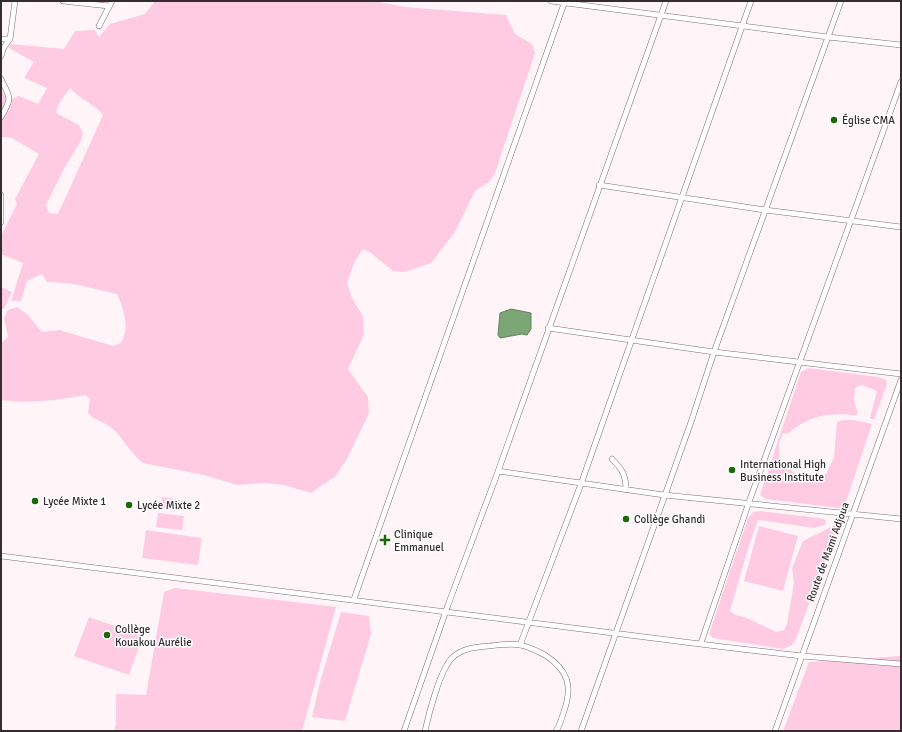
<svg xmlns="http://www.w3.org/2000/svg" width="902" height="732" viewBox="0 0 902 732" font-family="Signika,sans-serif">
  <rect width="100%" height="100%" fill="#fff5f9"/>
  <path fill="#fecbe2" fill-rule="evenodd" d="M155,1H374L405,7L506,15L515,34L532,44L535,53L495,173L489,182L475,191L455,232L431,263L405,272L393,271L371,253L363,249L355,261L347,283L352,298L363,316L364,335L348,369L368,397L369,413L348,457L336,476L311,493L284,485L264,483L237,485L204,475L143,463C130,453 120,433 109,426C101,421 94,420 88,413L90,399L86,395C57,400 31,404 1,400V343L8,337L4,318L8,310L17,307L27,314L42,332L59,330L113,346L121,343C130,327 124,310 117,294L74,284L47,282L42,274L27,281L21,301H11L23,263L1,254V236L17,204L15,199L39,154L12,138L1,137V89L8,100L19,96L38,104L47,88L24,78L34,62L9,48L11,44L64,49L75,31L95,30L99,37L110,24L145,14ZM70,88C80,100 93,102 103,115L58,214L49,213L46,205L64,169L81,141L83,133L79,125L56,113L59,103Z
    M1,287L12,292L4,309H1Z
    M808,368L878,377L886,380L887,384L874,420L870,418L877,391L862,385L855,388L854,400L858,414C853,417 848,414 843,414C816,415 808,418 787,434L783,433L779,443V463L791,468L793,473C804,477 814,477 826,474L834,457L837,422C848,417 860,421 872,424L846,502L844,505L838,508L766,499L760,495L801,372Z
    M162,497L180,500L178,510L161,508Z
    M760,511L819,518L826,520L825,525L814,528L758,520L748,549L730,611L735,615L745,617L776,632L784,630L787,624L794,583L792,568L803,541L835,525L837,528L796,639L792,645L783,649L713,638L709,634L748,518L753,512Z
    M158,513L184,516L182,530L156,527Z
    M759,526L798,536L783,591L744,581Z
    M146,530L202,538L198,565L142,558Z
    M175,588L336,607L302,731H114L116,724V694L146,695L164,592Z
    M341,612L369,616L371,634L345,721L312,717L320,682Z
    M89,617L143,636L129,675L74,656Z
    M901,656V731H783L809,662Z"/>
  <path fill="#7ca675" stroke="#678160" d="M511,309L531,313V329L527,335L522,334L500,338L498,335L500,313Z"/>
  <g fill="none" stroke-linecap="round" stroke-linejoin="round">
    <defs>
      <path id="minor" d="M63,1L109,6
        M551,1L828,37L901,45
        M99,26L112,1
        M1,39H10
        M1,56L4,47L10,39L15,1
        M1,79C11,99 12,98 1,117
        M599,185L765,210L901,227
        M1,195V222
        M548,328L714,352L901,374
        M612,459C622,469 626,475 626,490
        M498,471L664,495L901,519
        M1,556L724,647L802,656L901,664
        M354,599L565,1
        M701,643L749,502L901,82
        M520,645L581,484L751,1
        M404,731L448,605L496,477L666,1
        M425,731C429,713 440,670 452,658C462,648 476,647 489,646C499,645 510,643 520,645C528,646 537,651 545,655C568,670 573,686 564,711C562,718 560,725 556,731
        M581,731L691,422L714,352L841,1
        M775,731L901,380"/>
    </defs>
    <use href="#minor" stroke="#806b74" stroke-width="6"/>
    <use href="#minor" stroke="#fff" stroke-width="5"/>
  </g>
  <g fill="#1a6808" stroke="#fff" stroke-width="1.5">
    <circle cx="834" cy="120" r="4"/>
    <circle cx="732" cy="470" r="4"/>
    <circle cx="35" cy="501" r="4"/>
    <circle cx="129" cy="505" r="4"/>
    <circle cx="626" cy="519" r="4"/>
    <path d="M383 534h4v4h4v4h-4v4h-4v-4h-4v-4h4z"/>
    <circle cx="107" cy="635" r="4"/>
  </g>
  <g text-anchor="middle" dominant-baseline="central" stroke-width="3" stroke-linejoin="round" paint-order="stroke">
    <g font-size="11" fill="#352c2f" stroke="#fff" text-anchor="start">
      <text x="842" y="120">Église CMA</text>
      <text x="740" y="464">International High<tspan x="740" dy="13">Business Institute</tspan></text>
      <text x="43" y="501">Lycée Mixte 1</text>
      <text x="137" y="505">Lycée Mixte 2</text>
      <text x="634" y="519">Collège Ghandi</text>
      <text x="394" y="534">Clinique<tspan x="394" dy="13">Emmanuel</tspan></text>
      <text x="115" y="629">Collège<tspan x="115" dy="13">Kouakou Aurélie</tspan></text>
    </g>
    <g font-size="11" fill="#352c2f" stroke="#fff">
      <text transform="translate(828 552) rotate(-70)">Route de Mami Adjoua</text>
    </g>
  </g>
  <rect width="902" height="732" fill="none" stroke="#352c2f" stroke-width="4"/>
</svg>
